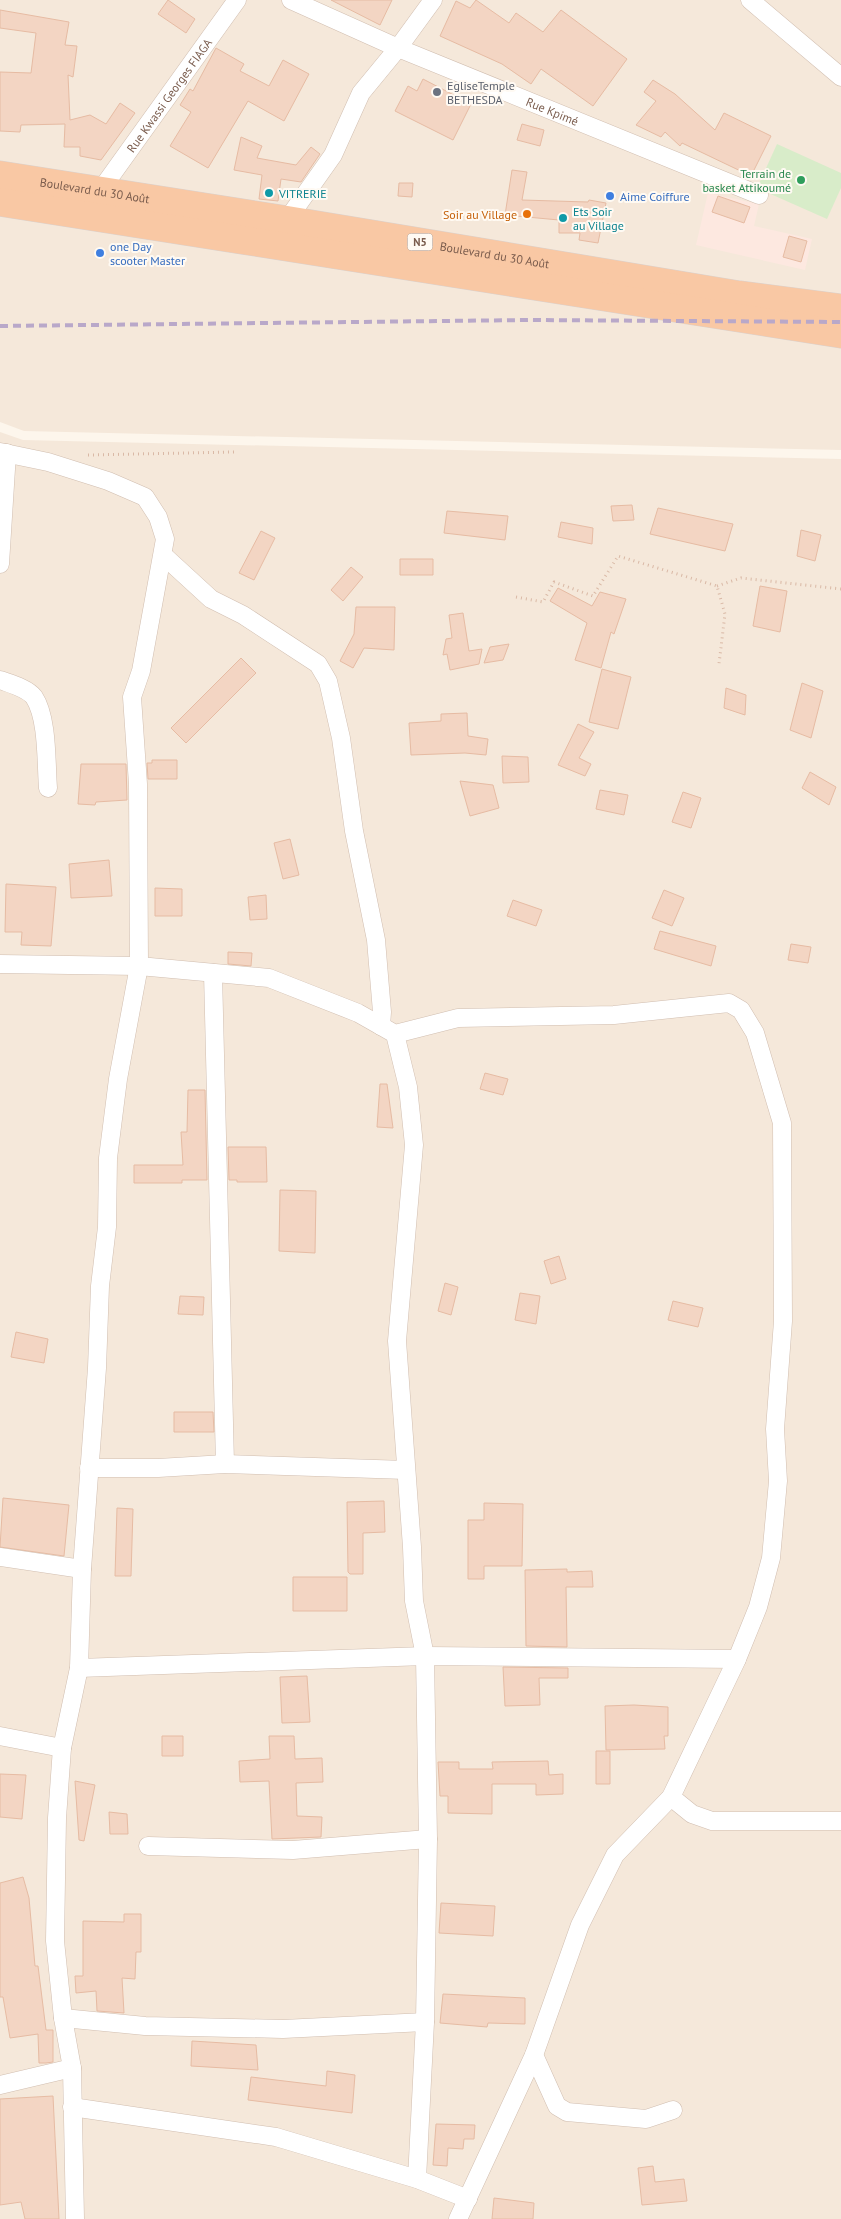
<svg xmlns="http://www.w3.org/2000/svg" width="841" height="2219" viewBox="0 0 841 2219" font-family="'PT Sans',sans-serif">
  <rect width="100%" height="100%" fill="#fdf6ec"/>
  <path fill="#f5e8da" d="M0,0H841V450L24,431L0,422Z
    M0,432L23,440L841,459V2219H0Z"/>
  <path fill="#fde8e0" d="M708,193L759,204L754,226L812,239L805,270L696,245Z"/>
  <path fill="#d8ecc9" d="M777,144L841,173V188L827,219L757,188Z"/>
  <path fill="#f3d5c3" stroke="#e6bba3" d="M168,0L195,19L186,33L158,14Z
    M331,0H392L380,25Z
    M476,0L509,23L516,13L543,32L561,10L627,59L593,106L541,69L531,84L502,64L440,36L456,1L470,8Z
    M0,10L69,22L65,45L77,46L73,77L68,75L70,120L90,115L106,124L120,103L135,113L101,160L80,156V147H64L65,124L21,125L20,132L0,131V72L31,73L36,33L0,28Z
    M216,48L244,64L240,71L269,86L283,60L309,74L284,121L248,101L208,168L170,146L191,112L180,105L190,89L193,91Z
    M423,79L471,104L453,140L395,111L408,86L417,91Z
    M653,80L675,94L715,130L724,113L771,136L751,176L682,143L680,146L665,132L661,137L636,125L656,101L644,92Z
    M522,124L544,130L540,146L517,140Z
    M241,137L262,146L257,158L296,165L311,147L320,154L301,182L281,179L278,201L259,199L262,175L234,170Z
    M512,170L527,172L522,200L588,202L589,200L606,203L598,243L579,240L580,233H559V220L505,215Z
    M399,183H413L412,197L398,196Z
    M718,196L750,207L744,223L712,212Z
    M789,236L807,241L801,262L783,257Z
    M632,505L634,520L613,521L611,506Z
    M658,508L733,524L725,551L650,534Z
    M447,511L508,516L505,540L444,533Z
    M561,522L593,528L592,544L558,537Z
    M801,530L821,535L815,561L797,556Z
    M261,531L275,538L254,580L239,573Z
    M400,559H433V575H400Z
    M351,567L363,577L343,601L331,590Z
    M760,586L787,591L780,632L753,626Z
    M558,588L592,606L600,592L626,599L614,634L611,632L601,668L575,660L587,623L550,601Z
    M356,607H395L394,650L364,648L353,668L340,661L354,634Z
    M463,613L469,651L482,649L479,664L450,670L447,654L443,655L446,639L452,638L449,615Z
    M509,644L503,660L484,663L490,647Z
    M241,658L256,673L186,743L171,728Z
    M602,669L631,677L618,729L589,722Z
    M802,683L823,691L811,738L790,730Z
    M726,688L746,695L745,715L724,708Z
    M467,713L468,736L488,739L486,755L465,753L411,755L409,723L441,721V714Z
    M578,724L594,732L579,758L591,764L585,776L558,765Z
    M502,756L528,757L529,782L503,783Z
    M152,760H177V779H148L147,763H152Z
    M81,764H126L127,800L96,802L95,805L78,804Z
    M810,772L836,787L829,805L802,788Z
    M460,781L493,785L499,808L470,816Z
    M600,790L628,795L624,815L596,809Z
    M683,792L701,798L691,828L672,822Z
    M290,839L299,875L283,879L274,843Z
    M109,860L112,896L71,898L69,864Z
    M6,884L56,887L51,946L21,945L22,932H5Z
    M155,888L182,889V916H155Z
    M664,890L684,898L672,926L652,918Z
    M266,895L267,919L250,920L248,897Z
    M513,900L542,910L536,926L507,916Z
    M660,931L716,946L711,966L654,949Z
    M791,944L811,947L808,963L788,960Z
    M228,952L252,953L251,966L228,964Z
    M485,1073L508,1079L503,1095L480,1089Z
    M380,1084H387L393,1128L377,1127Z
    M188,1090H205L207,1180H182V1183H134V1165H183L181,1132H187Z
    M228,1147H266L267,1182H237V1180H229Z
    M280,1190L316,1191L315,1253L279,1251Z
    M559,1256L566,1279L551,1284L544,1261Z
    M445,1283L458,1287L451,1315L438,1311Z
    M520,1293L540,1296L536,1324L515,1320Z
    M180,1296L204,1297L203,1315L178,1314Z
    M673,1301L703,1308L698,1327L668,1320Z
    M16,1332L48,1339L44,1363L11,1357Z
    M174,1412H213L214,1432H174Z
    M3,1498L69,1505L64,1556L0,1547Z
    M384,1501L385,1532L363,1533V1574H350L348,1572L347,1502Z
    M484,1503L523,1504L522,1566H484V1579H468V1520H484Z
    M117,1508L133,1509L131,1576H115Z
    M567,1569V1572L592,1571L593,1587H566L567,1647L526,1646L525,1570Z
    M293,1577H347V1611H293Z
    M503,1667L568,1668V1678H539L540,1705L505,1706Z
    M307,1676L310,1722L282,1723L280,1677Z
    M634,1705L668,1707V1736H664L665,1749L606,1750L605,1706Z
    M162,1736H183V1756H162Z
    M269,1736H294L295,1759L322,1758L323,1782L296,1783L297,1816L322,1817L321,1837L272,1839L269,1781L240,1782L239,1761L270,1759Z
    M596,1751H610V1784H596Z
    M548,1761L549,1775L563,1774V1794L536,1795V1784H492V1814L448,1813V1796H440L438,1762H459V1769H493L492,1762Z
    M0,1774L26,1775L22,1819L0,1817Z
    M75,1781L95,1785L84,1841L79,1840Z
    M109,1812L127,1814L128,1834H110Z
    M23,1877L29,1898L35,1966H38L46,2030H53V2062L46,2063H39L38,2034L10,2038L3,1997H0V1883Z
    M441,1903L495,1906L493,1936L439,1933Z
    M124,1914H141V1952H136L135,1979L122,1978L124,2013L97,2011L96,1991L76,1993L75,1976H83V1921L124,1922Z
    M443,1994L525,1998V2024L488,2023L487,2027L440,2023Z
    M192,2041L256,2045L258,2070L191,2066Z
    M327,2071L355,2075L352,2113L248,2100L251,2077L326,2086Z
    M53,2096L59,2219H25L21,2202L0,2205V2099Z
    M436,2124L475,2125L474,2139H464L463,2149L448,2148L447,2166L433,2165Z
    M653,2166L655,2182L684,2179L687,2201L642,2205L638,2168Z
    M494,2198L534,2203L533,2219H492Z"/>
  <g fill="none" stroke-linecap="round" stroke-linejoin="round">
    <defs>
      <g id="minor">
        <path id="s1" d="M291,0L398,48L759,195"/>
        <path d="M750,0L841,77"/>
        <path id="s2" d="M100,191L237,0"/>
        <path d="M287,220L333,155L361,93L398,48L433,0"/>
        <path d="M0,452L48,462L108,481L145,497L158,517L165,539L141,671L132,697L138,784L139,966L118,1079L108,1158L107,1227L100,1286L97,1368L82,1569L79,1668L62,1748L57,1818L55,1941L63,2018L72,2068L75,2219"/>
        <path d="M163,555L211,599L243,615L318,664L328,681L341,738L354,831L376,940L382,1012L381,1026"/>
        <path d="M0,564L7,453"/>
        <path d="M0,680C11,684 27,688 34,697C48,718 46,763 48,788"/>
        <path d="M0,964L139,966L269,978L358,1013L395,1034L458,1018L614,1015L729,1003L741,1010L755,1033L782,1123L783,1321L775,1429L778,1481L771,1558L758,1607L737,1659L671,1797L615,1855L580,1925L534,2055L458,2219"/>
        <path d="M213,973L225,1464"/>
        <path d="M395,1034L408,1087L414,1145L397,1341L412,1547L414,1601L425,1656L428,1839L425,2022L417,2179"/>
        <path d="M89,1468H158L225,1464L406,1470"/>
        <path d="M0,1557L82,1569"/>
        <path d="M79,1668L425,1656L737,1659"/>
        <path d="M0,1736L62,1748"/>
        <path d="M671,1797L692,1814L712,1821H841"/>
        <path d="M148,1846L293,1850L428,1839"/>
        <path d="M63,2018L145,2026L283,2029L425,2022"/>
        <path d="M534,2055L557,2106L567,2112L646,2119L673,2110"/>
        <path d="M0,2085L72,2068"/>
        <path d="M72,2107L276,2137L417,2179L468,2199"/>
      </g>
      <g id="trunk">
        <path id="s3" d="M0,175L287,220L739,295L841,308"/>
        <path d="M0,202L841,334"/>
      </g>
    </defs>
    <use href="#minor" stroke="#d1beb0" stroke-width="19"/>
    <use href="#trunk" stroke="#dad1cd" stroke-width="29"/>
    <path stroke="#d9b8a5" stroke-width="3" stroke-dasharray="1 4" stroke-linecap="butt" d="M88,455L234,452
      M717,586L741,578L841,589
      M516,597L543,602L554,582L593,596L618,556L717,586L725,614L719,664"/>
    <use href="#minor" stroke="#fff" stroke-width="18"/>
    <use href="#trunk" stroke="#f9c8a4" stroke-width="28"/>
    <path stroke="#b9a8c9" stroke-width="4" stroke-dasharray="8 5" stroke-linecap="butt" d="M0,326L530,320L841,322"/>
  </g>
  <circle fill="#6b7280" stroke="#fffaf3" stroke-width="2" cx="437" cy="92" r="5"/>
  <circle fill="#2e9e5b" stroke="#fffaf3" stroke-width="2" cx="801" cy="180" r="5"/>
  <g fill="#0f9aa8" stroke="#fffaf3" stroke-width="2">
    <circle cx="269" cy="193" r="5"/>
    <circle cx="563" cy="218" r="5"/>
  </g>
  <g fill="#3f7fe0" stroke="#fffaf3" stroke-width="2">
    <circle cx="610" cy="196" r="5"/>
    <circle cx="100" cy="253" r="5"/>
  </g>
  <circle fill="#e8710a" stroke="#fffaf3" stroke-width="2" cx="527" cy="214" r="5"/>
  <g text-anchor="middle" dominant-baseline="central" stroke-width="4" stroke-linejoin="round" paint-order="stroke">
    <rect fill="#fffaf3" stroke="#a28b7f" stroke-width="1" x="407.5" y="233.5" width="25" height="17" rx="4"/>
    <g font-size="11" font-weight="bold" fill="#7a5c4d">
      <text x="420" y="242">N5</text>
    </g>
    <g font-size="12" fill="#5b616d" stroke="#fffaf3" text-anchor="start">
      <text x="447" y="85">EgliseTemple<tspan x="447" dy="14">BETHESDA</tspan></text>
    </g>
    <g font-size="12" fill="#7a5c4d" stroke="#fffaf3">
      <text stroke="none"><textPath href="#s2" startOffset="118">Rue Kwassi Georges FIAGA</textPath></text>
      <text stroke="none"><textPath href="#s1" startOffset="284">Rue Kpimé</textPath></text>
      <text stroke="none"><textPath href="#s3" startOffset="96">Boulevard du 30 Août</textPath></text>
      <text stroke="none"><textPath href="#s3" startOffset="501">Boulevard du 30 Août</textPath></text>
    </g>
    <g font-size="12" fill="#27864d" stroke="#fffaf3" text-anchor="end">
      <text x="791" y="173">Terrain de<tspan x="791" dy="14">basket Attikoumé</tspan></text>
    </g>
    <g font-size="12" fill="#0d838f" stroke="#fffaf3" text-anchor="start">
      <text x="279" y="193">VITRERIE</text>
      <text x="573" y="211">Ets Soir<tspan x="573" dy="14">au Village</tspan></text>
    </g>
    <g font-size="12" fill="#366cbe" stroke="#fffaf3" text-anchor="start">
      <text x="620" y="196">Aime Coiffure</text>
      <text x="110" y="246">one Day<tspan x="110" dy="14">scooter Master</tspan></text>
    </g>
    <g font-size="12" fill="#c56008" stroke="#fffaf3" text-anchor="end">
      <text x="517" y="214">Soir au Village</text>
    </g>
  </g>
</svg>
